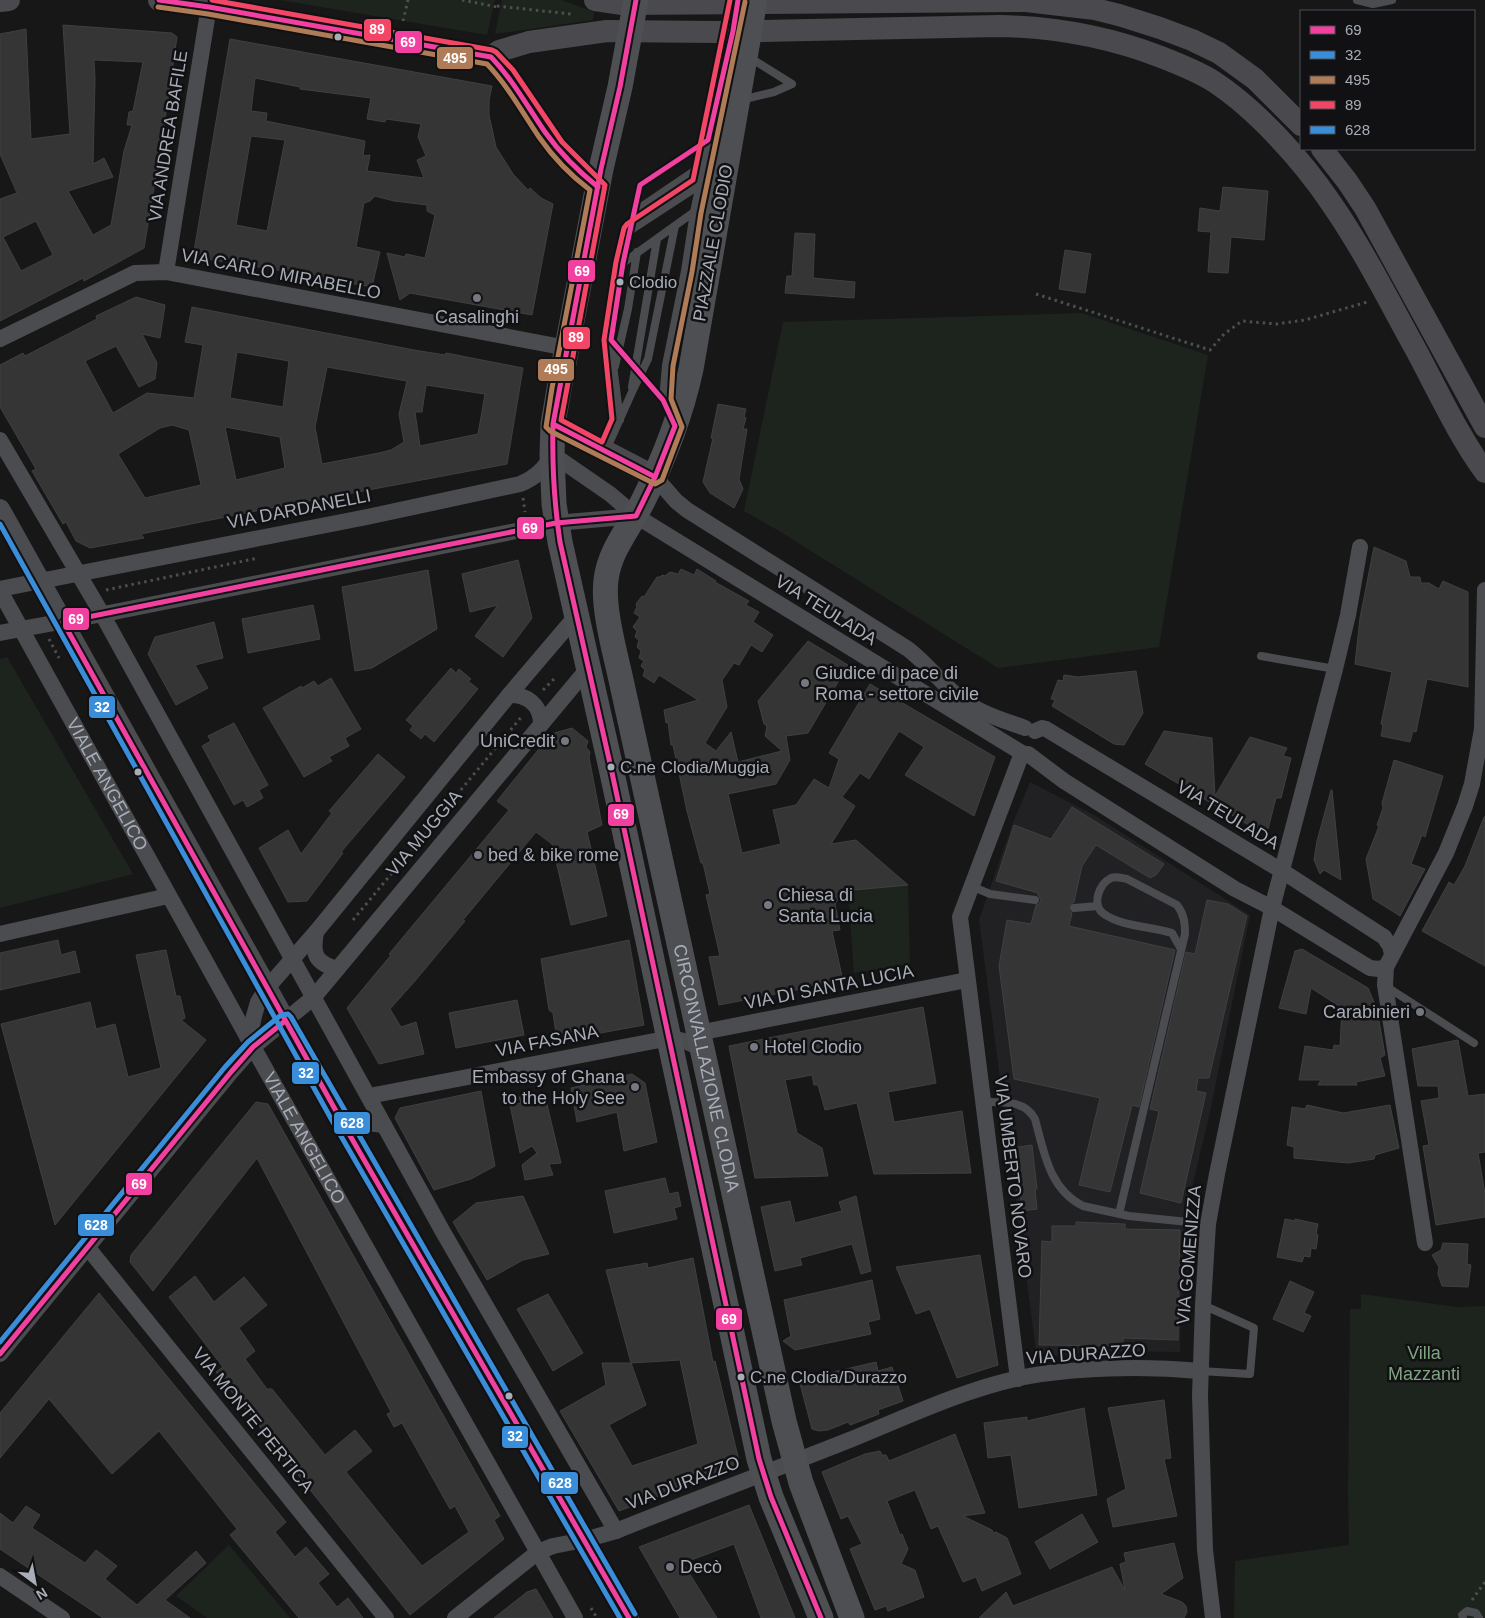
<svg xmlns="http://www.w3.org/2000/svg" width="1485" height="1618" viewBox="0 0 1485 1618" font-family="Arial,sans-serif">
  <rect width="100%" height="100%" fill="#171717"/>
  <path fill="#212123" d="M1030,782L1094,815L1250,915L1210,1112L1184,1221L1180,1352L1097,1351L1037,1358L979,920L1012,825Z"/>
  <path fill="#1d241e" d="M280,0H495L487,35Z
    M502,0H561L594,12L593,20L495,34Z
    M1082,313L1208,355L1159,647L998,668L779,531L744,511L783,322Z
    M7,657L133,874L0,908V659Z
    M908,885L910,964L854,973L848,891Z
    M1361,1294L1457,1307L1485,1306V1618H1234L1235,1561L1349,1545L1348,1493L1350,1309H1361Z
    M229,1545L290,1618H207L176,1596Z"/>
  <path fill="#353536" stroke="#3f4043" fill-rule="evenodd" d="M63,25L172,33L177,37L162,140L144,248L84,281L83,278L0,321V199L17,193L0,154V34L26,29L31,139L70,134ZM94,60L143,62L133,111L129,112L127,125H132L124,151L111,225L93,235L68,191L113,177L104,158L93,164L95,79ZM36,221L53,255L21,271L3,237Z
    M230,39L492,86L489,100V115L496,147L513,174L528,190L530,188L541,198L553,204L532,315L410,293L400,300L387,253L405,257L406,254L425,258L435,215L427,211V205L394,201L375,196L370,201L364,203L356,247L380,252L372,287L265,268L193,257ZM255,78L300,87V89L371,98L367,119L385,122L386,119L421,124L418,137L426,156L417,160L424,178L367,171L370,155L363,156L365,141L266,121L267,113L251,111ZM251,136L285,140L267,231L236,225Z
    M1223,187L1268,191L1264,240L1231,237L1228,273L1208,272L1211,232L1198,231L1200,208L1220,211Z
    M795,233L815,234L813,278L855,282L854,298L785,293L787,276H792Z
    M1065,250L1091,254L1085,293L1059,289Z
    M136,297L165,305L160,338L142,334L157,363L155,379L139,387L116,346L85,361L113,413L147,393L194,398L203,345L185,342L192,307L414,350L445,355L446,353L523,368L507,464L256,511L141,534L144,538L90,548L76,541L66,522L63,524L32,471L36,469L0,407V365L23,353L25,356L97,319L96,316ZM237,352L289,361L283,407L230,398ZM327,367L407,381L399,414L404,442L391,450L379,453L322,464L315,427ZM426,385L485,394L478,434L420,446L415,412H422ZM172,425L189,430L201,485L145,498L118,454L160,428ZM225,427L280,437L285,468L236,480Z
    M718,404L746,409L744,417L746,418L743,429H747L739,479L743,489L734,508L710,493L703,482L713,438H711Z
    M1374,547L1406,561L1410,577H1420L1421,583H1429L1439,589L1443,581L1468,592V687L1427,679L1416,732L1413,731L1410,742L1381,736L1383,725L1381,724L1392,672L1355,664L1360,618Z
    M518,560L532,618L503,657L475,636L498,605L470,612L462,574Z
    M681,569L694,575L697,569L716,581L715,582L749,601L746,605L759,612L753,622L773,635L762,652L751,645L739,665L734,663L722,680L727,707L705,743L716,751L731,732L738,762L782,751L765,736L767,726L764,724L758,701L808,641L848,665L808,733L786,736L790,760L776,784L728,794L742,853L781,844L773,810L796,805L814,779L829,788L839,759L829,753L870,684L995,757L974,816L905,775L924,747L899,731L869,779L860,773L842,797L855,806L831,844L856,840L908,885L843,891L835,904L840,930L832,931L843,981L719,1005L709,957L720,956L706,895L710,894L703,863H701L687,811L673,745H671L668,722L666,723L664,710L698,700L659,675L654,683L643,676L645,670L641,666L644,661L639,658L641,651L637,647L639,640L635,637L637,631L633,627L640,617L634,613L637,607L636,604L642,596L644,597L657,577H660L662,575L665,576L670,572L678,574Z
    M428,570L437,629L372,668L355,671L342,587Z
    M313,605L320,639L248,653L242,619Z
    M214,622L223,658L195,665L208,688L176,705L148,654L155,637Z
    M451,668L456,673L459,669L471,679L468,681L478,689L434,742L425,734L421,739L410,730L413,726L406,720Z
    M1136,671L1143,713L1124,745L1114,744L1052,706L1055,700L1051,699L1058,680L1063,681L1064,675L1078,677Z
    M331,678L361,729L345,738L349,746L329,757L332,761L304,777L263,708L301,686L302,688L314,681L318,686Z
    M234,723L268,785L259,790L263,798L247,807L243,800L234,805L202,746L211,741L208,736Z
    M572,728L588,741L586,747L590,752L589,757L602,825L587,832L607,916L571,925L552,844L536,832L463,920L465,921L415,981L390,1009L401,1027L416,1022L424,1054L379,1064L347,1008L391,955L389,954L509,810L497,801L551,734Z
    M1164,731L1212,738L1215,796L1250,737L1287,748L1283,756L1291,758L1281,798H1276L1268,829L1262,833L1145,764Z
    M378,754L405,777L341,852L343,853L307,901L288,902L259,848L288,830L301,854L332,813L329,811Z
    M1394,760L1443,776L1425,837L1422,835L1411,864L1425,869L1400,916L1373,899L1366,859L1379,826L1377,825L1383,808L1382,803Z
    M1331,790H1332L1341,880L1324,870L1320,874L1314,860L1317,841Z
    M1072,807L1164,864L1156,875L1150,878L1096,845L1082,866L1074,902L1069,906V911L1072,913L1069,926L1175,950L1139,1107L1132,1105L1110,1192L1079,1185L1100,1098L1014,1079L999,966L1007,920L1031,924L1036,905L1039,904L1041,900L1038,895V893L996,881L1014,825L1051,839Z
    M1484,817H1485V966L1422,931L1449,882L1454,885L1465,866Z
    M1207,900L1228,904L1247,916L1209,1078H1198L1196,1091L1206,1093L1181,1203L1140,1193L1159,1111L1150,1109L1186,952L1195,954Z
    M58,940L61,955L75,951L80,972L0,990V953Z
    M629,940L644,1025L557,1041L553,1013L549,1010L541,959Z
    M1302,949L1368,988L1377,1009L1385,1055L1380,1058L1385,1076L1356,1082L1357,1085H1318L1321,1080H1299L1305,1046L1333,1050L1334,1045L1340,1046L1342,1008L1311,988L1306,1014L1279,1008L1295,951Z
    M166,950L176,996H180L185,1018L181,1020L206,1040L55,1225L1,1024L90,1002L96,1029L115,1024L128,1077L161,1068L136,955Z
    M517,1000L524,1035L456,1048L449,1013Z
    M923,1007L936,1083L888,1092L894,1122L962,1111L971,1173L874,1174L857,1103L825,1110L818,1085H814L812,1075L785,1080L797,1133L822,1148L828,1176L755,1178L729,1046Z
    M1458,1040L1468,1096L1485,1094V1152L1478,1153L1485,1194V1217L1436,1225L1423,1146L1429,1145L1421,1101L1439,1098L1438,1086H1418L1412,1049Z
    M632,1074L645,1083L657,1142L624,1151L617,1112L577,1122L571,1088Z
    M481,1091L495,1166L471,1179L434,1190L395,1118L400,1108Z
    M535,1094L539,1097L545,1096L561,1163L549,1164L553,1175L525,1180L522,1165L537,1153L532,1146L520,1153L510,1105L521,1103L519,1097Z
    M256,1102L268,1104L500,1516L494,1520L504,1539L410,1615L216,1372L223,1367L169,1297L195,1276L214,1302L244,1277L267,1305L239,1328L255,1351L245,1359L267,1389H272L325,1455L355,1430L372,1451L346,1472L422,1566L469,1532L455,1506L450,1509L402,1423L394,1427L387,1414L391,1412L257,1158L153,1291L130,1262L131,1255Z
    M1307,1105L1343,1113L1390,1105L1399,1148L1375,1155L1374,1159L1348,1163L1294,1158V1147L1287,1145L1292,1107L1305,1109Z
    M1032,1145L1037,1189H1035L1037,1209L1022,1211L1020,1191H1017L1012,1148Z
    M665,1178L669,1194L678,1192L681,1206L674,1208L677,1219L614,1233L605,1191Z
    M523,1196L549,1254L523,1260L487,1280L453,1222L476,1203Z
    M856,1196L871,1271L861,1274L852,1244L800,1258L802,1265L775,1271L761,1207L790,1201L795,1223L842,1211L839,1202Z
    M1285,1219L1295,1221V1219L1318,1224L1316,1234L1318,1235L1316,1249L1311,1248L1310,1257L1304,1256L1302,1262L1277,1257Z
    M1076,1222L1125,1224V1229L1180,1230L1178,1340L1123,1338V1346L1039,1345L1042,1241L1052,1242V1226H1076Z
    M1443,1243L1468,1244L1467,1264L1471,1265L1468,1287L1442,1286L1438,1274L1439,1267L1432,1255L1441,1250Z
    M980,1255L998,1365L957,1378L930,1309L916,1314L896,1267Z
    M693,1258L713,1362L715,1361L740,1465L619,1511L560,1411L606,1385L602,1363H631L606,1270L647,1263L648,1268ZM680,1360L698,1444L632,1466L609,1425L646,1405L631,1363Z
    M872,1280L880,1319L868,1322L871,1334L795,1350L783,1341L791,1336L784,1300Z
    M1290,1281L1314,1292L1304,1313L1311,1316L1303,1332L1273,1319Z
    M99,1293L286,1522L275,1532L295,1557L306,1547L329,1574L318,1583L337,1607L348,1598L363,1618H299L230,1535L237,1529L159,1431L112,1474L49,1399L0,1458V1413Z
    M548,1294L583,1353L553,1371L517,1309Z
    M876,1362L878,1371L892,1367L903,1401L878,1410L879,1414L850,1425L848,1422L828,1430L819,1431L812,1429L799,1380Z
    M1164,1400L1171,1458L1164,1459L1177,1516L1113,1527L1107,1499L1126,1489L1108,1408Z
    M1084,1408L1097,1495L1019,1508L1011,1455L988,1458L984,1423L1027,1417V1421Z
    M955,1434L985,1513L963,1516L992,1530L993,1533L996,1532L1007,1538L1021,1574L982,1591L976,1577L963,1582L938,1526L931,1529L915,1490L887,1501L900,1535L902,1534L908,1549L901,1564L915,1570L924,1597L888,1611L886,1606L875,1610L850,1549L862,1544L848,1516L841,1519L822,1472L865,1454L880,1451L882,1455H886L889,1461Z
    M749,1505L795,1618H761L734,1544L683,1563L717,1618H680L639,1547Z
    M26,1506L40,1515L32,1528L85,1563L96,1550L117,1566L105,1579L137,1605L196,1551L206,1563L165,1600L190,1618H103L0,1549V1513L13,1523Z
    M1082,1514L1098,1542L1050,1569L1035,1542Z
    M1174,1543L1183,1578L1161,1594L1182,1602L1186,1606L1187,1612L1184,1618H979L1006,1592L1013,1606L1112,1567L1125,1590L1120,1564L1126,1562L1124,1553Z
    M536,1589L553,1618H494L527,1592Z"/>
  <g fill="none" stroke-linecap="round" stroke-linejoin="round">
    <path stroke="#4d4e52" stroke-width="3" stroke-dasharray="2.5 4" stroke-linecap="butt" d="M462,0L497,7
      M497,6L571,14
      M403,21L408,0
      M1036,294L1210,350L1224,334L1242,321L1276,324L1305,320L1367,302
      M523,498L525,512
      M106,590L258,558
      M49,639L59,658
      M543,690L556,677
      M353,920L523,715
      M1472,1600L1485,1582
      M591,1608L597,1618"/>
    <path stroke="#4b4c50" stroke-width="8" d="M1357,0L1373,4L1392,0
      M749,57L792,84
      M741,100L774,92L792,84
      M635,211L703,165
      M631,230L700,185
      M623,263L694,212
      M617,347L663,400L671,417
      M615,366L628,309L637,252
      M632,387L657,239
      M663,400L666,365L685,271L694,212L733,31L737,4
      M620,420L614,373L611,334L623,263L640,185L708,140
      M606,450L632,392L648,359L675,226
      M1261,656L1335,669
      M971,886L990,894L1035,900
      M1074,908L1098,906
      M1387,987L1474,1043
      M983,1102C1002,1102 1025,1100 1035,1119C1044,1152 1049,1189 1083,1206L1129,1216L1208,1224
      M1119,1214L1185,934C1185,923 1184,914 1177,905L1127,879C1121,878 1116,876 1111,878C1099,884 1091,905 1104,914C1123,927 1150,926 1172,933L1181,949
      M1200,1371L1250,1374L1254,1328L1203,1305
      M1463,1618L1462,1615L1467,1611L1476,1613L1479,1618"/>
    <g stroke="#4b4c50" stroke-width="16">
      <path d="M166,272L210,0"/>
      <path d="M0,339L135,273L166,272L567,348"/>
      <path d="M0,440L102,614L443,1232L616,1531"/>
      <path d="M655,477L676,501L687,510L908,649C925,662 939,680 955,694C975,712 1000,719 1025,728"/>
      <path d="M0,589L367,517L520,484C535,478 546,468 552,454L610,494L636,516L1022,753"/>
      <path id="s1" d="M0,591L253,1047L575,1618"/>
      <path d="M0,633L114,612L556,523L636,516"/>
      <path d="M509,695C527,694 540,705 541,722"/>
      <path d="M1035,731L1042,728L1046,729L1282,871L1384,937L1390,946L1392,954"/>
      <path d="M1028,754L1064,781L1235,889L1272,908L1370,968L1379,969L1386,967"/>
      <path d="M316,932C312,954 315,963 337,969"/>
      <path d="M0,934L168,896"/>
      <path d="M698,1033L967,980"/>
      <path d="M252,1044L251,1030L254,1016L258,1002L267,988L316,932L509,695L577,615"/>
      <path d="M369,1096L670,1038L685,1041L702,1049"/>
      <path d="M341,1120L384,1125"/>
      <path d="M1425,1243L1385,985L1386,967L1446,853L1465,806L1472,784L1482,729L1485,590"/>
      <path d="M88,1248L386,1618"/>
      <path d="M0,1354L231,1072L253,1047L314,997L589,667"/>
      <path d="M1018,1379L960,917L1022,753"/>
      <path d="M0,1576L62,1618"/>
      <path d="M455,1618L538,1552L553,1546L584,1540L616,1531C695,1499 774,1470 852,1439C906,1417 963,1390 1019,1378C1073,1367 1145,1366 1200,1371"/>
      <path d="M1213,1618L1205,1550L1200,1395L1203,1305L1208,1224L1217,1174L1272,908L1335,669L1348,615L1360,547"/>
    </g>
    <path stroke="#4b4c50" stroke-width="20" d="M0,509L341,1120L629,1618"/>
    <path stroke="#4a4a4e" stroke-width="22" d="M159,0L209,7L491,57
      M595,0L622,4L1026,1L1095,9L1119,15L1160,28L1192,40L1219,53L1255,79L1301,125
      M0,1L9,0
      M491,57L499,51L529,42L607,31L716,32L999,26C1055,27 1109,37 1161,57C1179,64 1197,71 1213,81C1256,109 1302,160 1331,203C1363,249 1389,301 1416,350C1438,391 1458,435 1485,472
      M491,57C514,79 527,106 545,132C560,153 577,171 598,187
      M1322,149L1347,181L1365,208L1485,427
      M553,424L655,477"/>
    <g stroke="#4d4f52" stroke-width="25">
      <path d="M636,0L620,87L601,169L559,389L553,424L552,454L554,504L560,542L611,768L759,1459L771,1497L821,1618"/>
      <path id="s2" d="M755,0L691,369C681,415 664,459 643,501C630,527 609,551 606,580C602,610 617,659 623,689L784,1421L801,1483L852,1618"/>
    </g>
    <defs>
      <path id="bus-1" d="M159,0L209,7L491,57C513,80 527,106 545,132C560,153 578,171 598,187
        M636,0L620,87L601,169L553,424C552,464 554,502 560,542L611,768L759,1459L771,1497L821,1618
        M553,424L655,477
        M0,1354L231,1072L253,1047L285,1021
        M629,1618L341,1120L63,622L556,523L636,516L655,477L675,426L663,400L611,340L623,263L640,185L708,140L733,31L738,0"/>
      <path id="bus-2" d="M0,524L334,1124L620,1618"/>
      <path id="bus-3" d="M158,7L208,14L487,64C508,86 522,112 539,137C553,157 570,175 590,190L552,388L546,427L550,431L655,484L662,480L682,427L671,399L673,366L692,272L701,213L745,2"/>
      <path id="bus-4" d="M212,0L492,50L496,52L513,70L562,142L605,185L561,420L602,442L612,419L604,340L616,262L624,228L627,224L693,180L730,0"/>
      <path id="bus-5" d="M0,1342L225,1067L248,1042L281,1015L288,1014L291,1017L635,1614"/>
    </defs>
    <use href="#bus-1" stroke="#111113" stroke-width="9"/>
    <use href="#bus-2" stroke="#111113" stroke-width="9"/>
    <use href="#bus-3" stroke="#111113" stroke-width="9"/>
    <use href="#bus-4" stroke="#111113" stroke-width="9"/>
    <use href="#bus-5" stroke="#111113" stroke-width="9"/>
    <use href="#bus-1" stroke="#f240a1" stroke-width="5"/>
    <use href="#bus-2" stroke="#3a8dd9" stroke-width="5"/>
    <use href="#bus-3" stroke="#b07c57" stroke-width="5"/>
    <use href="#bus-4" stroke="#f34667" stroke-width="5"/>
    <use href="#bus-5" stroke="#3a8dd9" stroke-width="5"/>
  </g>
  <g fill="#a8adb8" stroke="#111113" stroke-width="2">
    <circle cx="338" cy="37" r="4.5"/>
    <circle cx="620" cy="282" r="4.5"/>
    <circle cx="611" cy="767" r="4.5"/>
    <circle cx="138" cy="772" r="4.5"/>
    <circle cx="741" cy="1377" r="4.5"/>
    <circle cx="509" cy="1396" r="4.5"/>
  </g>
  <g fill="#757880" stroke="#111113" stroke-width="2">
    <circle cx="477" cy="298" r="5"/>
    <circle cx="805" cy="683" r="5"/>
    <circle cx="565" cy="741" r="5"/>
    <circle cx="478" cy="855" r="5"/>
    <circle cx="768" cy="905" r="5"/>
    <circle cx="1420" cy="1012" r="5"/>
    <circle cx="754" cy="1047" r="5"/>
    <circle cx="635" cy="1087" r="5"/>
    <circle cx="670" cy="1567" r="5"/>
  </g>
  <g text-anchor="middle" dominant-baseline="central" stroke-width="5" stroke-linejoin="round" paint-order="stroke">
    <g font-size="17" fill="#a8adb8" stroke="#111113" text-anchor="start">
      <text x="629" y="282">Clodio</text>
      <text x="620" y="767">C.ne Clodia/Muggia</text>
      <text x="750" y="1377">C.ne Clodia/Durazzo</text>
    </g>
    <g font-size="18" fill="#a8adb8" stroke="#111113">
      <text transform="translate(168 136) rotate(-81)">VIA ANDREA BAFILE</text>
      <text transform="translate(713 243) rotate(-80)">PIAZZALE CLODIO</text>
      <text transform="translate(281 274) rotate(11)">VIA CARLO MIRABELLO</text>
      <text transform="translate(299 509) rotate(-11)">VIA DARDANELLI</text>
      <text transform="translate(826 610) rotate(32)">VIA TEULADA</text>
      <text stroke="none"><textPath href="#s1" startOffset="221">VIALE ANGELICO</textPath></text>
      <text transform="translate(1228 815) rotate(31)">VIA TEULADA</text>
      <text transform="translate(424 833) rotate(-50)">VIA MUGGIA</text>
      <text transform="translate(829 987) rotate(-11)">VIA DI SANTA LUCIA</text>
      <text transform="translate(547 1041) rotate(-11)">VIA FASANA</text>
      <text stroke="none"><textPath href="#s2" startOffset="1102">CIRCONVALLAZIONE CLODIA</textPath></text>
      <text stroke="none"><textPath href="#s1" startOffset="626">VIALE ANGELICO</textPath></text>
      <text transform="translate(1013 1177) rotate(83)">VIA UMBERTO NOVARO</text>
      <text transform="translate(1189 1255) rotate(-85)">VIA GOMENIZZA</text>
      <text transform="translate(1086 1354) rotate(-4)">VIA DURAZZO</text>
      <text transform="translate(253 1420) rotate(51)">VIA MONTE PERTICA</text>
      <text transform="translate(683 1483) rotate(-21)">VIA DURAZZO</text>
    </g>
    <g font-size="18" fill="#a8adb8" stroke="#111113" text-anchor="start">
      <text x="477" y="317" text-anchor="middle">Casalinghi</text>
      <text x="815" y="673">Giudice di pace di<tspan x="815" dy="21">Roma - settore civile</tspan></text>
      <text x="555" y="741" text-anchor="end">UniCredit</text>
      <text x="488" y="855">bed &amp; bike rome</text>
      <text x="778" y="895">Chiesa di<tspan x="778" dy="21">Santa Lucia</tspan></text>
      <text x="1410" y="1012" text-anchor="end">Carabinieri</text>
      <text x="764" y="1047">Hotel Clodio</text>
      <text x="625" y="1077" text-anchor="end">Embassy of Ghana<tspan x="625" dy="21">to the Holy See</tspan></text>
      <text x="680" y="1567">Decò</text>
    </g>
    <g font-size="18" fill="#7fa381" stroke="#111113">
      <text x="1424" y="1353">Villa<tspan x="1424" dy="21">Mazzanti</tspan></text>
    </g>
  </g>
  <g stroke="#111113" stroke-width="2">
    <rect x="363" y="18" width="29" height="24" rx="5" fill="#f34667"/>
    <rect x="394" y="30" width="29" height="24" rx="5" fill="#f240a1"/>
    <rect x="436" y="46" width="38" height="24" rx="5" fill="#b07c57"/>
    <rect x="567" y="259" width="29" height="24" rx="5" fill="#f240a1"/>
    <rect x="562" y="326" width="29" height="24" rx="5" fill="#f34667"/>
    <rect x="537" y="358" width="38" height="24" rx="5" fill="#b07c57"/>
    <rect x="516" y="516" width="29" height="24" rx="5" fill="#f240a1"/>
    <rect x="62" y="607" width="28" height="24" rx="5" fill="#f240a1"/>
    <rect x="88" y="695" width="28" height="24" rx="5" fill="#3a8dd9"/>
    <rect x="607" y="803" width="28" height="24" rx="5" fill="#f240a1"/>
    <rect x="291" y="1061" width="29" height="24" rx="5" fill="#3a8dd9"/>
    <rect x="333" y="1111" width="38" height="24" rx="5" fill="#3a8dd9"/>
    <rect x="125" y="1172" width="28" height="24" rx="5" fill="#f240a1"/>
    <rect x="77" y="1213" width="38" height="24" rx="5" fill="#3a8dd9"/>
    <rect x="715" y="1307" width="28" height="24" rx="5" fill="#f240a1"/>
    <rect x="501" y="1425" width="28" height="24" rx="5" fill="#3a8dd9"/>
    <rect x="540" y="1471" width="39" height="24" rx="5" fill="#3a8dd9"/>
  </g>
  <g font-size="14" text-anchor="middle" font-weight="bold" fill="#fff">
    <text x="377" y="34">89</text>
    <text x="408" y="47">69</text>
    <text x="455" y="63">495</text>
    <text x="582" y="276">69</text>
    <text x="576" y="342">89</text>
    <text x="556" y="374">495</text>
    <text x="530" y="533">69</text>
    <text x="76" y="624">69</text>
    <text x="102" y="712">32</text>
    <text x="621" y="819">69</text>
    <text x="306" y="1078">32</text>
    <text x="352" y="1128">628</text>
    <text x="139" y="1189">69</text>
    <text x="96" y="1230">628</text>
    <text x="729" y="1324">69</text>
    <text x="515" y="1441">32</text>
    <text x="560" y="1488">628</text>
  </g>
  <rect x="1300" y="10" width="175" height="140" fill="#111113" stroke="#4d4f55"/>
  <rect x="1310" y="26" width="25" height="8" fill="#f240a1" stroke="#4d4f55"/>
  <text x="1345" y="35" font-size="15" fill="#a8adb8">69</text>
  <rect x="1310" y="51" width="25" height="8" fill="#3a8dd9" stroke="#4d4f55"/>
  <text x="1345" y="60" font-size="15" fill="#a8adb8">32</text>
  <rect x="1310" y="76" width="25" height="8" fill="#b07c57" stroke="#4d4f55"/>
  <text x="1345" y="85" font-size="15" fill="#a8adb8">495</text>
  <rect x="1310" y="101" width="25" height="8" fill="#f34667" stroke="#4d4f55"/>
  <text x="1345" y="110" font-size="15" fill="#a8adb8">89</text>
  <rect x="1310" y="126" width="25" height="8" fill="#3a8dd9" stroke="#4d4f55"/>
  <text x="1345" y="135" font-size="15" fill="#a8adb8">628</text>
  <g transform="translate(35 1583) rotate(148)" stroke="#111113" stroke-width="4" paint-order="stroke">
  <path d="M0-4L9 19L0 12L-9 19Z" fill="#a8adb8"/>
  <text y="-8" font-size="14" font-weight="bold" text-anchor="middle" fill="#a8adb8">N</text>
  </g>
</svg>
